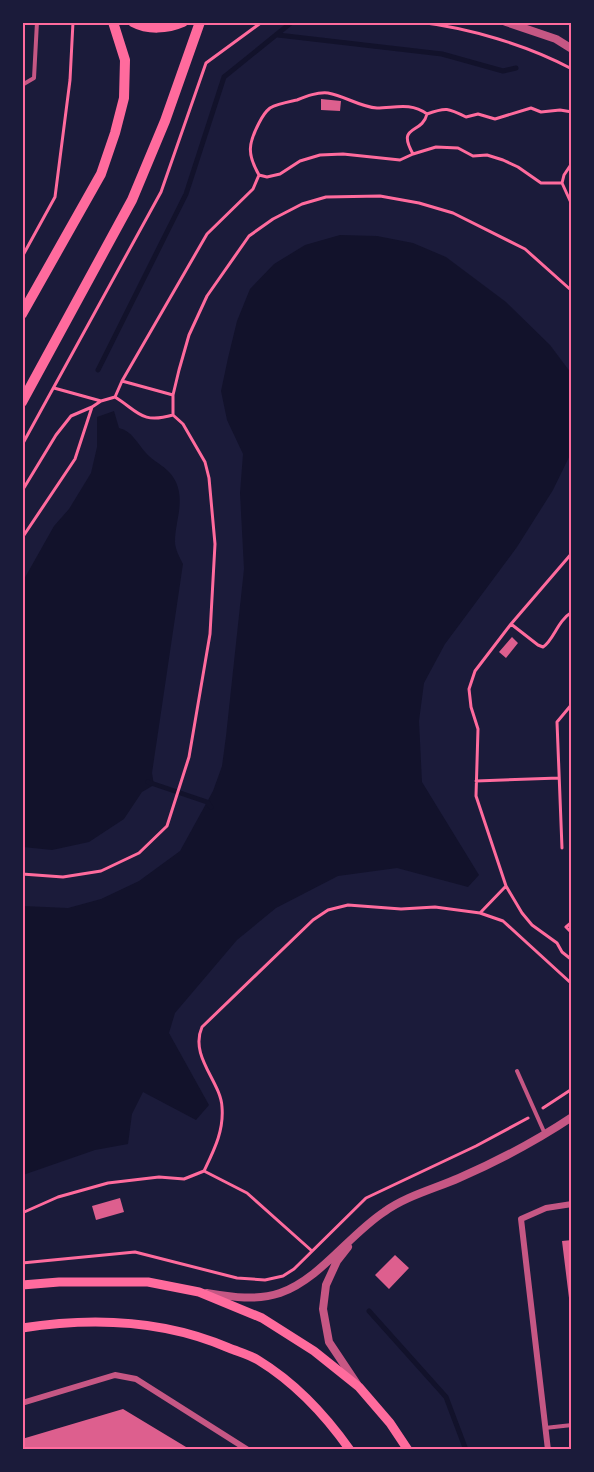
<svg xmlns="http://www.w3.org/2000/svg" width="594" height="1472" viewBox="0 0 594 1472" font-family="'DejaVu Sans',sans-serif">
  <rect width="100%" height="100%" fill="#1b1b3a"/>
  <path fill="#12122b" d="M340,235L377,236L413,243L446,257L506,302L550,345L571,373V453L553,490L517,547L445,644L424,683L419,721L422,782L479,875L468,887L397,868L338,876L276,908L237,940L175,1013L169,1033L209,1105L196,1120L143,1092L132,1114L128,1144L95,1150L23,1175V906L68,908L101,899L139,881L180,851L213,791L222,766L226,736L244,569L240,493L243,454L227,420L221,391L228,358L237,321L250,289L274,264L305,245Z
    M114,411L119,428C132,431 137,443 146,453C156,464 168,466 176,482C185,503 175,521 175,542C175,549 180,558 183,564L152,773L154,785L142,792L124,819L89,842L52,850L23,847V581L54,526L69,509L91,473L97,447V417Z"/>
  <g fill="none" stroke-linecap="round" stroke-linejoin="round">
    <path stroke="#12122b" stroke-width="5" d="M278,35L442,54L503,71L516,68
      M98,370L186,194L224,77L292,22
      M148,782L207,802L211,807
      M369,1311L446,1397L466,1450"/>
  </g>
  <path fill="#dd5f8e" d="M321,99L341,101L340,111L321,110Z
    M512,637L518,643L506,658L499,652Z
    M120,1198L124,1212L96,1220L92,1206Z
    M572,1240V1306H570L562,1241Z
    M395,1255L409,1268L389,1289L375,1275Z
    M123,1409L191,1450H22V1439Z"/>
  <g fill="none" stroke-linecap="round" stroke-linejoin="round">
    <path stroke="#ff6b9d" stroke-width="3" d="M419,22C469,28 527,45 572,69
      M572,112L560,110L541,112L531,108L495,119L478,114L466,117C448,108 446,107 427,114C410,102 395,108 377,108C360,107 345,96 328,93C317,92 307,96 297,100C288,102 277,104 270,108C265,112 262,117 259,123C248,144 247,154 259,175L267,177L280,174L300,161L320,155L343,154L400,160L413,154L436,147L458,148L473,156L487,155L503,160L518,167L541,183H562L564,175L572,163
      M413,154C396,124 422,135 427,114
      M562,183L572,205
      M22,257L55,197L70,80L73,22
      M122,381L173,395
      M54,388L101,401
      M115,397L122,381L207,234L253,189L259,175
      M22,445L161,192L206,63L262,22
      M22,491L56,435L71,416L92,407
      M22,538L75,459L92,407L101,401L115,397C139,412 141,424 173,415V395L179,370L189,335L207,296L249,236L273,219L302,204L326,197L380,196L419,203L453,213L525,249L572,291
      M511,624L538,645L543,647C554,640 557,621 572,612
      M476,781L559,778
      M562,848L557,722L572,704
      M22,874L63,877L101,871L139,853L167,826L189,757L210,634L215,544L209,478L205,462L183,424L173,415
      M506,886L522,913L532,925L557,943L562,952L572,960
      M480,913L503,921L572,984
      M572,922L566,927L572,933
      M543,1108L572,1089
      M204,1171L247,1193L312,1251
      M22,1213L58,1197L108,1183L159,1177L184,1179L204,1171C214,1150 224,1131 222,1107C221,1082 189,1056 202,1027L313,920L328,910L348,905L401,909L435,907L480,913L506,886L476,796L478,729L471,707L469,689L475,671L511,624L572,553
      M22,1263L135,1252L237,1278L265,1280L283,1276L294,1269L366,1198L476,1146L528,1118"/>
    <path stroke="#c65784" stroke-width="4" d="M22,85L34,78L37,22
      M517,1071L545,1134
      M545,1428L572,1425"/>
    <path stroke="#c65784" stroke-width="6" d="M22,1403L115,1375L136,1379L248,1450
      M548,1450L521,1219L546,1208L572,1204"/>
    <path stroke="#c65784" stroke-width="8" d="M506,22L556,39L572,49
      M348,1247L337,1261L326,1285L323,1309L329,1342L357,1384
      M207,1293C232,1297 256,1301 280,1293C320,1279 349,1235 384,1212C406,1196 434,1189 459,1178C498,1161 536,1141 572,1117"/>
    <path stroke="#ff6b9d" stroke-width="9" d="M22,1285L59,1282H148L199,1292L262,1318L314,1351L359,1387L390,1423L408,1450
      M22,1328C92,1317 164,1320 229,1348C239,1352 250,1355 258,1360C294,1382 326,1416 350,1450"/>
    <path stroke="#ff6b9d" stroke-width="10" d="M133,22C148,30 167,29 183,22
      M22,314L101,174L115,133L124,98L125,60L113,22
      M22,402L132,200L165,121L200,22"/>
  </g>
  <rect width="594" height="1472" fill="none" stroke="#1b1b3a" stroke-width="48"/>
  <rect x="24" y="24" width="546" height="1424" fill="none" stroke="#ff6b9d" stroke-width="2"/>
</svg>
